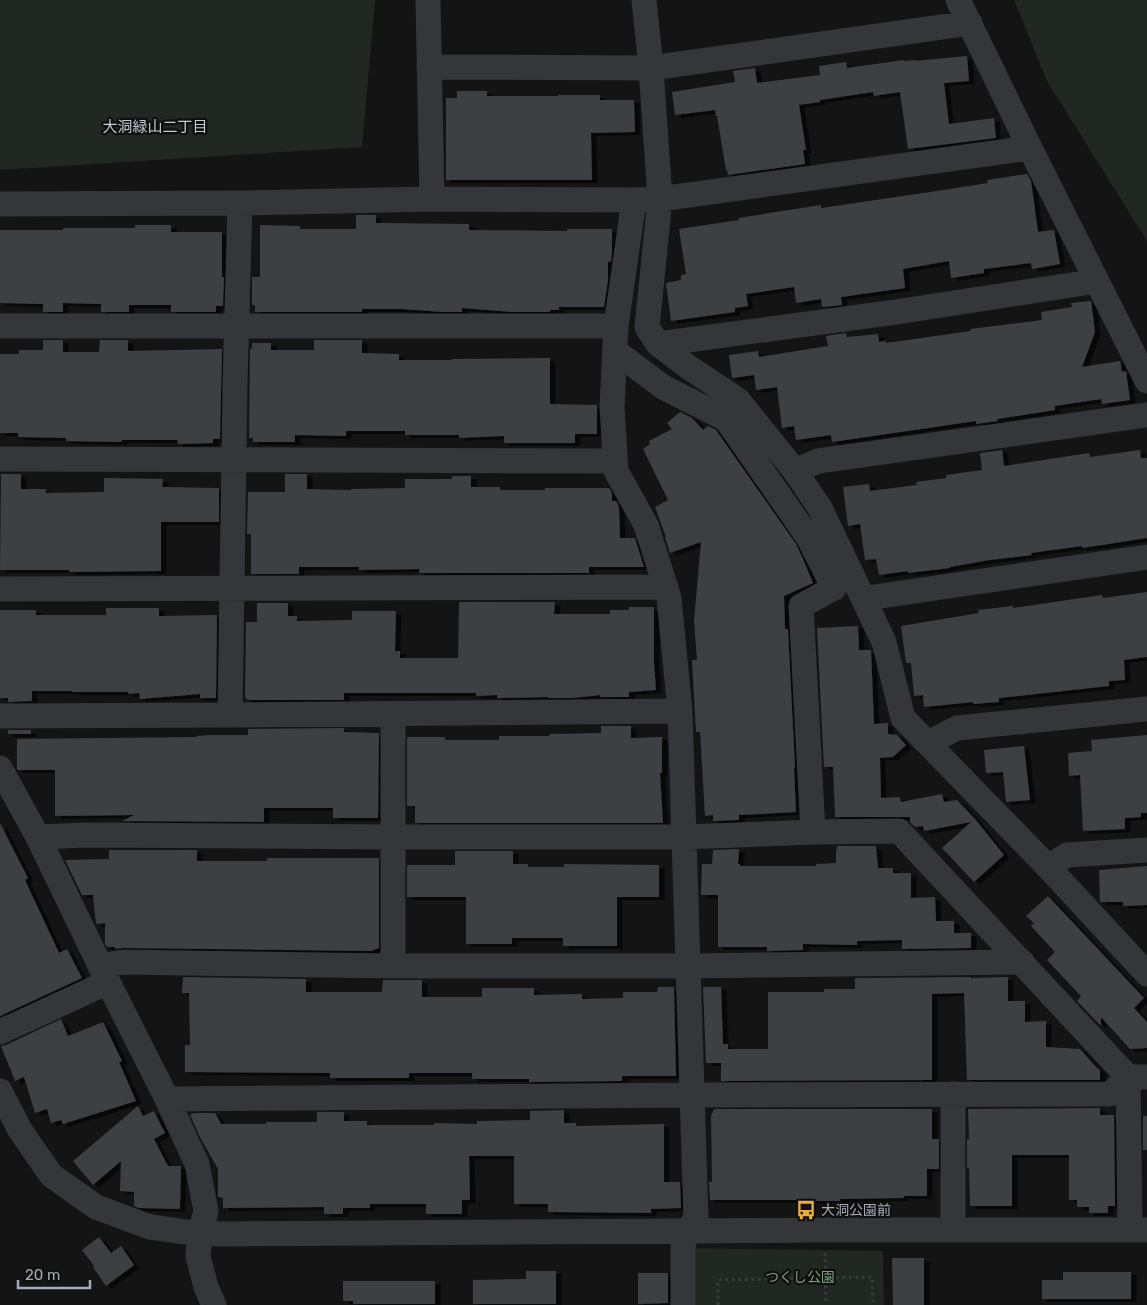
<svg xmlns="http://www.w3.org/2000/svg" width="1147" height="1305" viewBox="0 0 1147 1305" font-family="Rubik,'Noto Sans JP',sans-serif">
  <defs>
    <filter id="shadow"><feDropShadow dx="5.5" dy="3" stdDeviation="0" flood-color="#0009"/></filter>
  </defs>
  <rect width="100%" height="100%" fill="#141415"/>
  <path fill="#202821" d="M0,0H375L362,147L0,170Z
    M1014,0H1147V241L1047,81Z
    M691,1248L883,1251L884,1305H693Z"/>
  <path fill="#3e3f42" filter="url(#shadow)" d="M967,56L969,81L944,83L949,124L994,118L996,138L908,149L900,92L874,96L873,92L820,100V102L799,105L806,150H803L805,164L728,175L727,170H726L717,116H716L715,110L675,115L672,92L735,82L733,71L755,68L757,83L820,75L819,66L846,62L847,68L904,60V61L915,60V61Z
    M457,91H487V96H558V95H600V100H634L635,132L591,133L592,180H446V98H457Z
    M1027,174L1031,181L1038,232L1054,230L1060,264L1032,269L1031,263L984,269V273L951,278L949,261L903,269L905,288L841,297L842,305L822,307L821,299L796,303L794,287L746,294L748,306L735,308V312L671,321L666,283L681,280V275L686,274L679,229L739,220L738,218L821,205V208L937,191L988,183L987,180Z
    M356,215H376V223L469,224V230L567,231V229H612V250L611,262L608,261V280L604,307H559V310H550V312H512L462,308V312H443L402,309H362V312H255V305H252V277H260V225L300,226V229H356Z
    M135,225H171V232H222V277H224L223,306H216V312H171V305H129V312H101V304L63,303V312H43V304L0,303V230H63V228H135Z
    M1091,301L1095,332L1082,367L1120,361L1122,372L1126,371L1130,400L1102,404L1101,399L1055,406V410L997,419L998,421L976,424V421L832,442L831,435L796,440L794,426L782,428L777,387L756,390L754,375L732,378L729,355L758,351L759,357L828,346L826,336L846,333L847,337L878,334L879,342L886,341V343L971,331L970,329L1042,320L1041,312L1072,307L1071,303Z
    M43,340H63V352H99L100,340H128V351L222,349L220,439H213V443L178,444L177,440H122V442L66,441V438L18,437V433H0V354H19V350H43Z
    M314,340H362V353L399,354V360H452V359L550,358V404L597,405V434H575V443H504V436L459,438V435H405V431H346V436L295,435V442H253V438H249L250,349H252V343H271V350H314Z
    M680,412L692,418L703,430L708,426L716,430L796,544L803,559L813,583L784,596L785,629H788L795,768H794L796,812L739,815V820L713,821V815L705,816L700,732H696L692,660H697L694,621L701,542L670,553L665,537H666L655,507L668,500L643,449L650,444L649,441L672,429L667,423Z
    M1002,450L1004,466L1089,453L1090,457L1140,450L1141,458H1147V538L1082,548V546L1031,553L1032,555L990,560L950,567V568L908,573V571L879,575L876,559L865,560L860,524L848,526L843,487L869,484L870,491L917,485L916,482L946,478V475L982,470L980,453Z
    M1,474H21V489H46V493L104,492V478L163,479L162,487L219,488V522H161V571L69,572V570H0Z
    M285,474H307V489L351,490V489L405,488V479H452V476H471V487H500V490H545V488H609L612,493V501H616L619,507L620,538H635L644,567H589V573H419V569L359,570V567H299V574H251V534H247L248,492H285Z
    M1147,592V657L1124,660L1125,680L1109,681V686L999,698V702L973,704V702L924,707L923,695L914,696L911,663H906L901,626L979,613L978,610L1013,606V608L1102,595L1103,598Z
    M459,602H555L554,614H610V610H629V607H654V662L656,690L629,692V697H600V695L573,698H548V697L497,698V695L476,696V693H344V700H247V698H245L246,622H257V603H288V616H297V621L352,620V611H396L395,651H400V658H458Z
    M106,608H159V616L217,615L216,698H200V694L140,699L139,693L128,694V692H72V691H32V701L8,702V698H0V610H36V615H106Z
    M858,626L859,650H871V651L874,724L888,723V734L897,735L906,745L893,757L880,758L881,798L900,797L901,802L942,794L944,802L957,800L975,819L1004,855L974,882L942,848L971,822L924,831L923,826L915,827L910,822V817H835L833,767H824L817,628Z
    M601,726H631V738L662,737V773H660L663,823H415V806H407V737H445V740H499V736H550L549,734L601,733Z
    M344,728V732L379,733L378,818H333V808H264V822L122,821L134,815L55,816V770H18L17,769V739L197,737V736L209,735H248V729Z
    M8,730H31V734H8Z
    M1147,735V813H1141V817L1125,818V829L1083,831L1080,775L1069,776L1068,753L1092,751L1091,740Z
    M1024,746L1030,800L1006,802L1003,772L986,773L984,750Z
    M0,823L28,878L25,880L59,953L67,949L82,978L0,1016Z
    M837,846H876L878,868H893V873H911V898L935,897L936,921H954V933H971V948L902,949V940L857,941V945L803,944V950L767,951V947H718V895H701L702,864H712L713,850L739,849L738,864H740V866H816V864L836,863V849H837Z
    M109,850H197V861H267V858H379V948L371,951L123,948L115,949V947H107L105,944V923L96,924L93,895H82L65,860L109,859Z
    M455,851H513V864H528V867H564V864L659,865V897H617V946H563V938H512V944H466V897H407V865H455Z
    M1147,866V905L1123,906V902H1100L1099,870Z
    M1048,896L1144,998L1134,1008L1147,1022V1048L1130,1049L1101,1017V1026L1077,1001L1081,996L1047,960L1055,952L1031,926L1034,923L1026,916Z
    M183,977L306,979V992H382L383,980H422V997H482V988H534V995L582,994V999L623,998V992H657L658,987H674L676,1076H622V1081L529,1082V1079H472V1073H409V1078H330V1073L185,1072V1045H190L189,993H182Z
    M971,977V978L1008,977V1001H1025V1022L1046,1021V1047L1080,1049L1096,1067L1100,1070V1080H967L964,993L932,994V1080L721,1081V1063H706L703,987H721L723,1044H728V1049H768V992H824V989H855V978Z
    M61,1019L68,1036L103,1022L122,1061L119,1062L136,1101L63,1124L61,1120L51,1123L47,1109L35,1113L24,1077L15,1081L1,1046L6,1045Z
    M138,1106L143,1116L154,1111L165,1133L154,1139L168,1166H181L180,1209L139,1208L134,1206V1192L120,1191L121,1161L93,1185L73,1161Z
    M1100,1108V1115H1114L1115,1206H1108V1213H1089V1207H1077V1200H1069V1155H1012V1206H970L969,1168H967V1139H969L968,1109Z
    M714,1109H932V1139H939V1169H927V1196H904V1198L840,1199V1201H806V1200H710L709,1182H712L711,1116Z
    M564,1110V1123H576V1126L664,1124V1182H680L681,1208L651,1209V1213L548,1212V1204H514V1156H469L470,1200H462V1214H426V1204H370V1208H343V1214H324V1207L223,1208V1198L218,1197V1169L201,1139L190,1115L194,1113H215L221,1124H266V1122H317V1112H344V1121H367V1125H434V1123L477,1124V1121L530,1120V1111Z
    M1143,1116H1147V1150H1143Z
    M99,1237L111,1253L121,1246L134,1265L106,1286L93,1267L94,1266L82,1250Z
    M892,1258H924V1305H893Z
    M526,1271H556V1304H473V1280L526,1279Z
    M1063,1272H1131V1299H1042V1280H1063Z
    M638,1273H668V1303L638,1304Z
    M343,1281H435V1304H353V1301H343Z"/>
  <g fill="none" stroke-linecap="round" stroke-linejoin="round">
    <path stroke="#3b3d41" stroke-width="3" stroke-dasharray="2.5 4" stroke-linecap="butt" d="M825,1253L826,1305
      M718,1305V1280L872,1277L873,1305"/>
    <path stroke="#35363a" stroke-width="25" d="M428,0L432,199
      M644,0L651,68L660,199L647,327L658,344L687,366L738,400L795,471L820,508L884,642L903,718L1048,867L1147,974
      M958,0L1030,148L1147,381
      M429,67L651,68L970,23
      M634,200L616,326L612,407L616,471L646,525L669,598L680,711L696,1218L687,1231L683,1247V1305
      M0,204L240,203L432,199L634,200L660,199L1030,148
      M0,326H616
      M658,344L896,312L1097,281
      M615,351L663,387L726,419L808,537L834,588L801,606L813,832
      M0,459L615,461
      M795,471L818,461L1147,415
      M0,589L666,587
      M865,601L874,597L1147,557
      M230,715L235,384L240,203
      M0,716L230,715L680,711
      M928,743L957,728L1147,709
      M0,768L38,837L108,982L167,1099L197,1164L206,1211L200,1234L198,1256L206,1287L214,1305
      M38,837L87,835L393,837H683L813,832L899,831L1128,1077L1130,1230
      M1048,867L1067,855L1147,850
      M100,966L123,962L393,966H689L1022,962
      M393,966V714
      M0,1032L108,982
      M0,1091L20,1130L51,1175L96,1207L150,1227L200,1234L824,1230H1147
      M167,1099L693,1095L1110,1094L1128,1077H1147
      M953,1230V1094"/>
  </g>
  <defs>
    <symbol id="bus-bare" viewBox="-9 -9 18 18"><path d="M-5-6H5V4H4V6H2V4H-2V6H-4V4H-5ZM-3.5-4V0h7V-4ZM-3.5 1.2v1.5H-2V1.2ZM2 1.2v1.5H3.5V1.2Z" fill="#efb032" stroke="#0f0f10" stroke-width="2.5" paint-order="stroke"/></symbol>
  </defs>
  <g fill-rule="evenodd">
    <use href="#bus-bare" x="792" y="1196" width="28" height="28"/>
  </g>
  <g text-anchor="middle" dominant-baseline="central" stroke-width="4.5" stroke-linejoin="round" paint-order="stroke">
    <g font-size="14" fill="#a5aab6" stroke="#0f0f10" text-anchor="start">
      <text x="821" y="1210">大洞公園前</text>
    </g>
    <g font-size="14" fill="#7da07f" stroke="#0f0f10">
      <text x="800" y="1277">つくし公園</text>
    </g>
    <g font-size="15" fill="#c6c9d2" stroke="#0f0f10">
      <text x="155" y="127">大洞緑山二丁目</text>
    </g>
  </g>
  <path d="M18 1280v8h72v-8" fill="none" stroke="#a5aab6" stroke-width="2.5"/>
  <text x="25" y="1280" font-size="15" fill="#a5aab6" stroke="#0f0f10" stroke-width="4" paint-order="stroke">20 m</text>
</svg>
